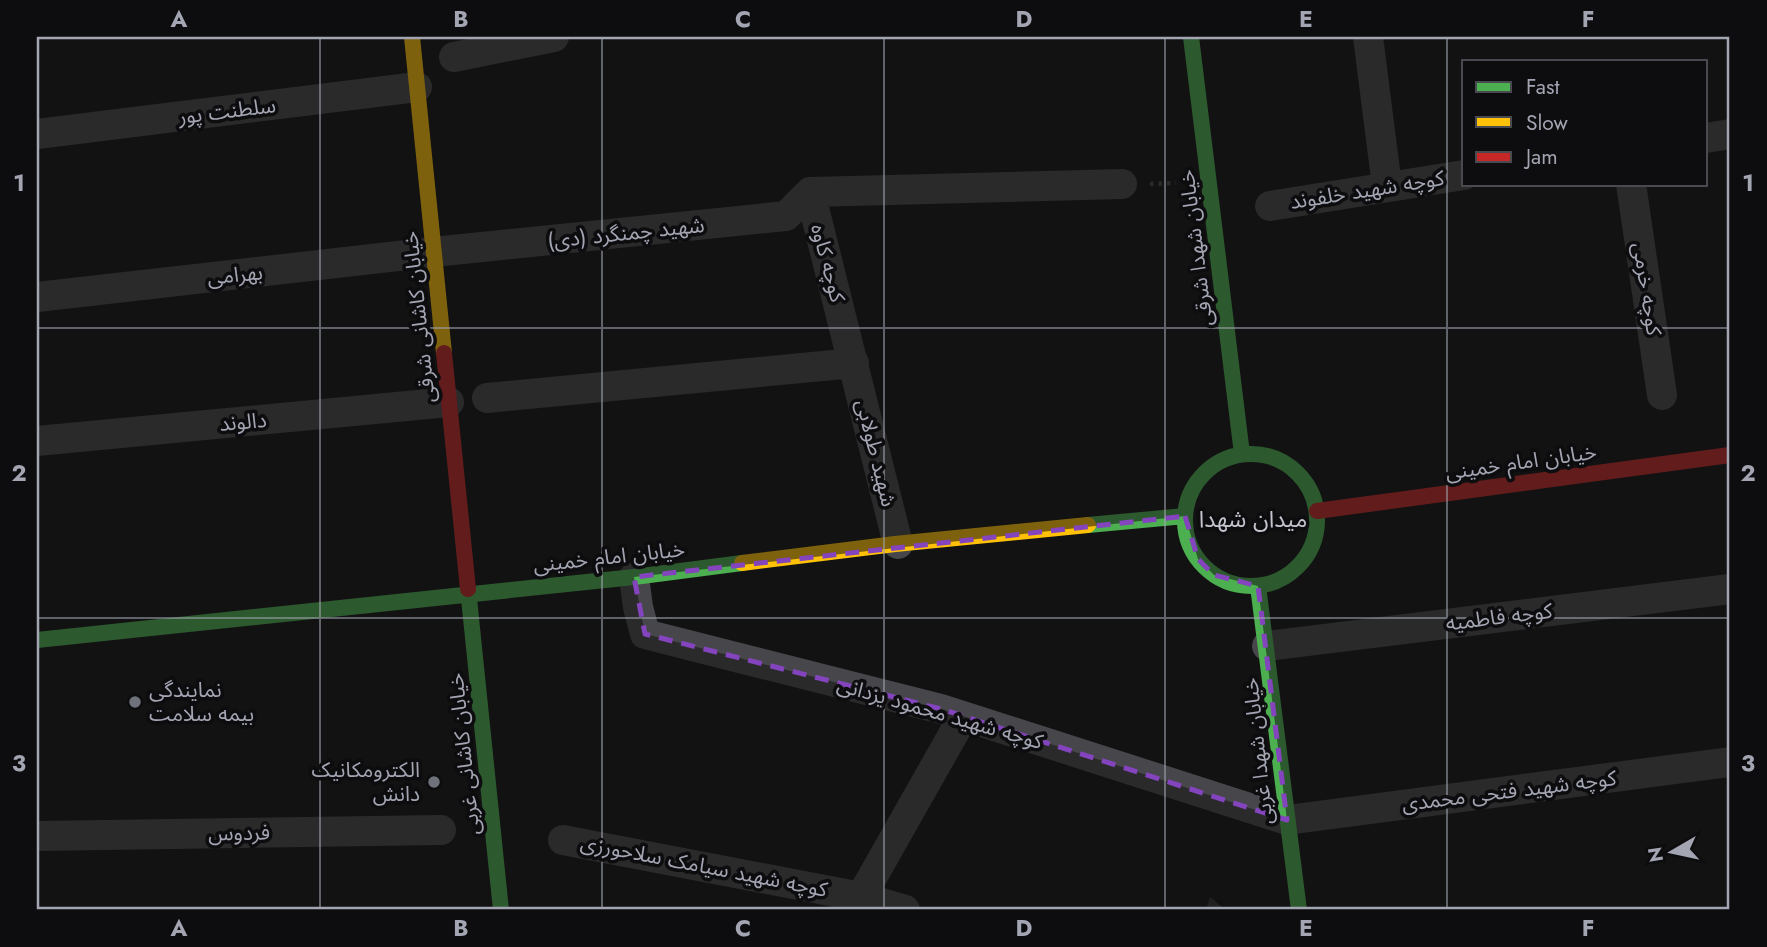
<svg xmlns="http://www.w3.org/2000/svg" width="1767" height="947" viewBox="0 0 1767 947" font-family="Jost,'Noto Sans Arabic',sans-serif">
  <defs>
    <filter id="shadow"><feDropShadow dx="8" dy="4.5" stdDeviation="2" flood-color="#0009"/></filter>
  </defs>
  <rect width="100%" height="100%" fill="#121212"/>
  <path fill="#303031" filter="url(#shadow)" d="M1210,897L1226,910H1206Z"/>
  <g fill="none" stroke-linecap="round" stroke-linejoin="round">
    <path stroke="#48484c" stroke-width="4.5" stroke-dasharray="3.5 5" stroke-linecap="butt" d="M1150,184L1176,183"/>
    <path stroke="#47474b" stroke-width="30" d="M1368,37L1387,186
      M454,57L554,37
      M37,134L417,87
      M1706,138L1730,134
      M1631,184L1662,395
      M1270,206L1464,175
      M37,297L433,252L786,216L810,192
      M487,398L854,363
      M37,441L449,402
      M898,544L810,192L1122,184
      M634,577L638,607L645,634L941,709L1287,820L1730,762
      M1267,646L1730,589
      M37,836L441,830
      M563,840L861,897L905,910
      M861,910V897L963,717"/>
    <path stroke="#4caf50" stroke-width="16" d="M1191,37L1242,454
      M1185 520a66 66 0 1 1 132 0a66 66 0 1 1-132 0Z
      M1088,525L1185,516
      M1258,586L1299,910
      M468,589L501,910
      M37,640L634,577L742,563"/>
    <path stroke="#ffc107" stroke-width="16" d="M412,37L444,353
      M742,563L895,544L1088,525"/>
    <path stroke="#c62828" stroke-width="16" d="M444,353L468,589
      M1317,511L1730,455"/>
  </g>
  <path d="M0 0H1767V947H0ZM1185,516L1198,559L1214,575L1258,586L1287,820L941,709L645,634L634,577Z" fill="#121212" fill-opacity=".55" fill-rule="evenodd"/>
  <path fill="none" stroke="#8344bd" stroke-width="5" stroke-dasharray="14 9" stroke-linejoin="round" d="M1185,516L1198,559L1214,575L1258,586L1287,820L941,709L645,634L634,577Z"/>
  <path fill="none" stroke="#a3a5b3" stroke-width="2" stroke-opacity="0.55" d="M320,37V910M602,37V910M884,37V910M1165,37V910M1447,37V910M37,328H1730M37,618H1730"/>
  <g fill="#70727b" stroke="#0d0c0e" stroke-width="2.5">
    <circle cx="135" cy="702" r="7"/>
    <circle cx="434" cy="782" r="7"/>
  </g>
  <g text-anchor="middle" dominant-baseline="central" stroke-width="7" stroke-linejoin="round" paint-order="stroke">
    <g font-size="21" fill="#a3a5b3" stroke="#0d0c0e">
      <text transform="translate(227 111) rotate(-7)">سلطنت پور</text>
      <text transform="translate(1367 190) rotate(-9)">کوچه شهید خلفوند</text>
      <text transform="translate(626 233) rotate(-6)">شهید چمنگرد (دی)</text>
      <text transform="translate(1196 248) rotate(-97)">خیابان شهدا شرقی</text>
      <text transform="translate(828 263) rotate(75)">کوچه کاوه</text>
      <text transform="translate(235 275) rotate(-6)">بهرامی</text>
      <text transform="translate(1647 289) rotate(81)">کوچه خرمی</text>
      <text transform="translate(419 317) rotate(-96)">خیابان کاشانی شرقی</text>
      <text transform="translate(243 422) rotate(-5)">دالوند</text>
      <text transform="translate(876 453) rotate(76)">شهید طولابی</text>
      <text transform="translate(1521 462) rotate(-8)">خیابان امام خمینی</text>
      <text transform="translate(609 557) rotate(-6)">خیابان امام خمینی</text>
      <text transform="translate(1499 617) rotate(-7)">کوچه فاطمیه</text>
      <text transform="translate(940 713) rotate(16)">کوچه شهید محمود یزدانی</text>
      <text transform="translate(1258 751) rotate(-96)">خیابان شهدا غربی</text>
      <text transform="translate(464 754) rotate(-96)">خیابان کاشانی غربی</text>
      <text transform="translate(1509 791) rotate(-7)">کوچه شهید فتحی محمدی</text>
      <text transform="translate(239 833) rotate(-1)">فردوس</text>
      <text transform="translate(704 866) rotate(11)">کوچه شهید سیامک سلاحورزی</text>
    </g>
    <g font-size="21" fill="#a3a5b3" stroke="#0d0c0e" text-anchor="start">
      <text x="149" y="690">نمایندگی<tspan x="149" dy="24">بیمه سلامت</tspan></text>
      <text x="420" y="770" text-anchor="end">الکترومکانیک<tspan x="420" dy="24">دانش</tspan></text>
    </g>
    <g font-size="23" fill="#c4c5cf" stroke="#0d0c0e">
      <text x="1253" y="519">میدان شهدا</text>
    </g>
  </g>
  <rect width="1767" height="947" fill="none" stroke="#0d0c0e" stroke-width="77"/>
  <rect x="1462" y="60" width="245" height="126" fill="#0d0c0e" stroke="#494950" stroke-width="2"/>
  <rect x="1476" y="82" width="35" height="10" fill="#4caf50" stroke="#494950" stroke-width="2"/>
  <text x="1526" y="94" font-size="21" fill="#a3a5b3">Fast</text>
  <rect x="1476" y="117" width="35" height="10" fill="#ffc107" stroke="#494950" stroke-width="2"/>
  <text x="1526" y="130" font-size="21" fill="#a3a5b3">Slow</text>
  <rect x="1476" y="152" width="35" height="10" fill="#c62828" stroke="#494950" stroke-width="2"/>
  <text x="1526" y="164" font-size="21" fill="#a3a5b3">Jam</text>
  <g transform="translate(1672 852) rotate(261)" stroke="#0d0c0e" stroke-width="5" paint-order="stroke">
  <path d="M0-5L12 26L0 18L-12 26Z" fill="#a3a5b3"/>
  <text y="-10" font-size="19" font-weight="bold" text-anchor="middle" fill="#a3a5b3">N</text>
  </g>
  <rect x="38" y="38" width="1690" height="870" fill="none" stroke="#a3a5b3" stroke-width="2.5"/>
  <g font-size="23" text-anchor="middle" font-weight="bold" fill="#a3a5b3">
    <text x="179" y="27">A</text>
    <text x="461" y="27">B</text>
    <text x="743" y="27">C</text>
    <text x="1024" y="27">D</text>
    <text x="1306" y="27">E</text>
    <text x="1588" y="27">F</text>
    <text x="19" y="191">1</text>
    <text x="1748" y="191">1</text>
    <text x="19" y="481">2</text>
    <text x="1748" y="481">2</text>
    <text x="19" y="771">3</text>
    <text x="1748" y="771">3</text>
    <text x="179" y="936">A</text>
    <text x="461" y="936">B</text>
    <text x="743" y="936">C</text>
    <text x="1024" y="936">D</text>
    <text x="1306" y="936">E</text>
    <text x="1588" y="936">F</text>
  </g>
</svg>
